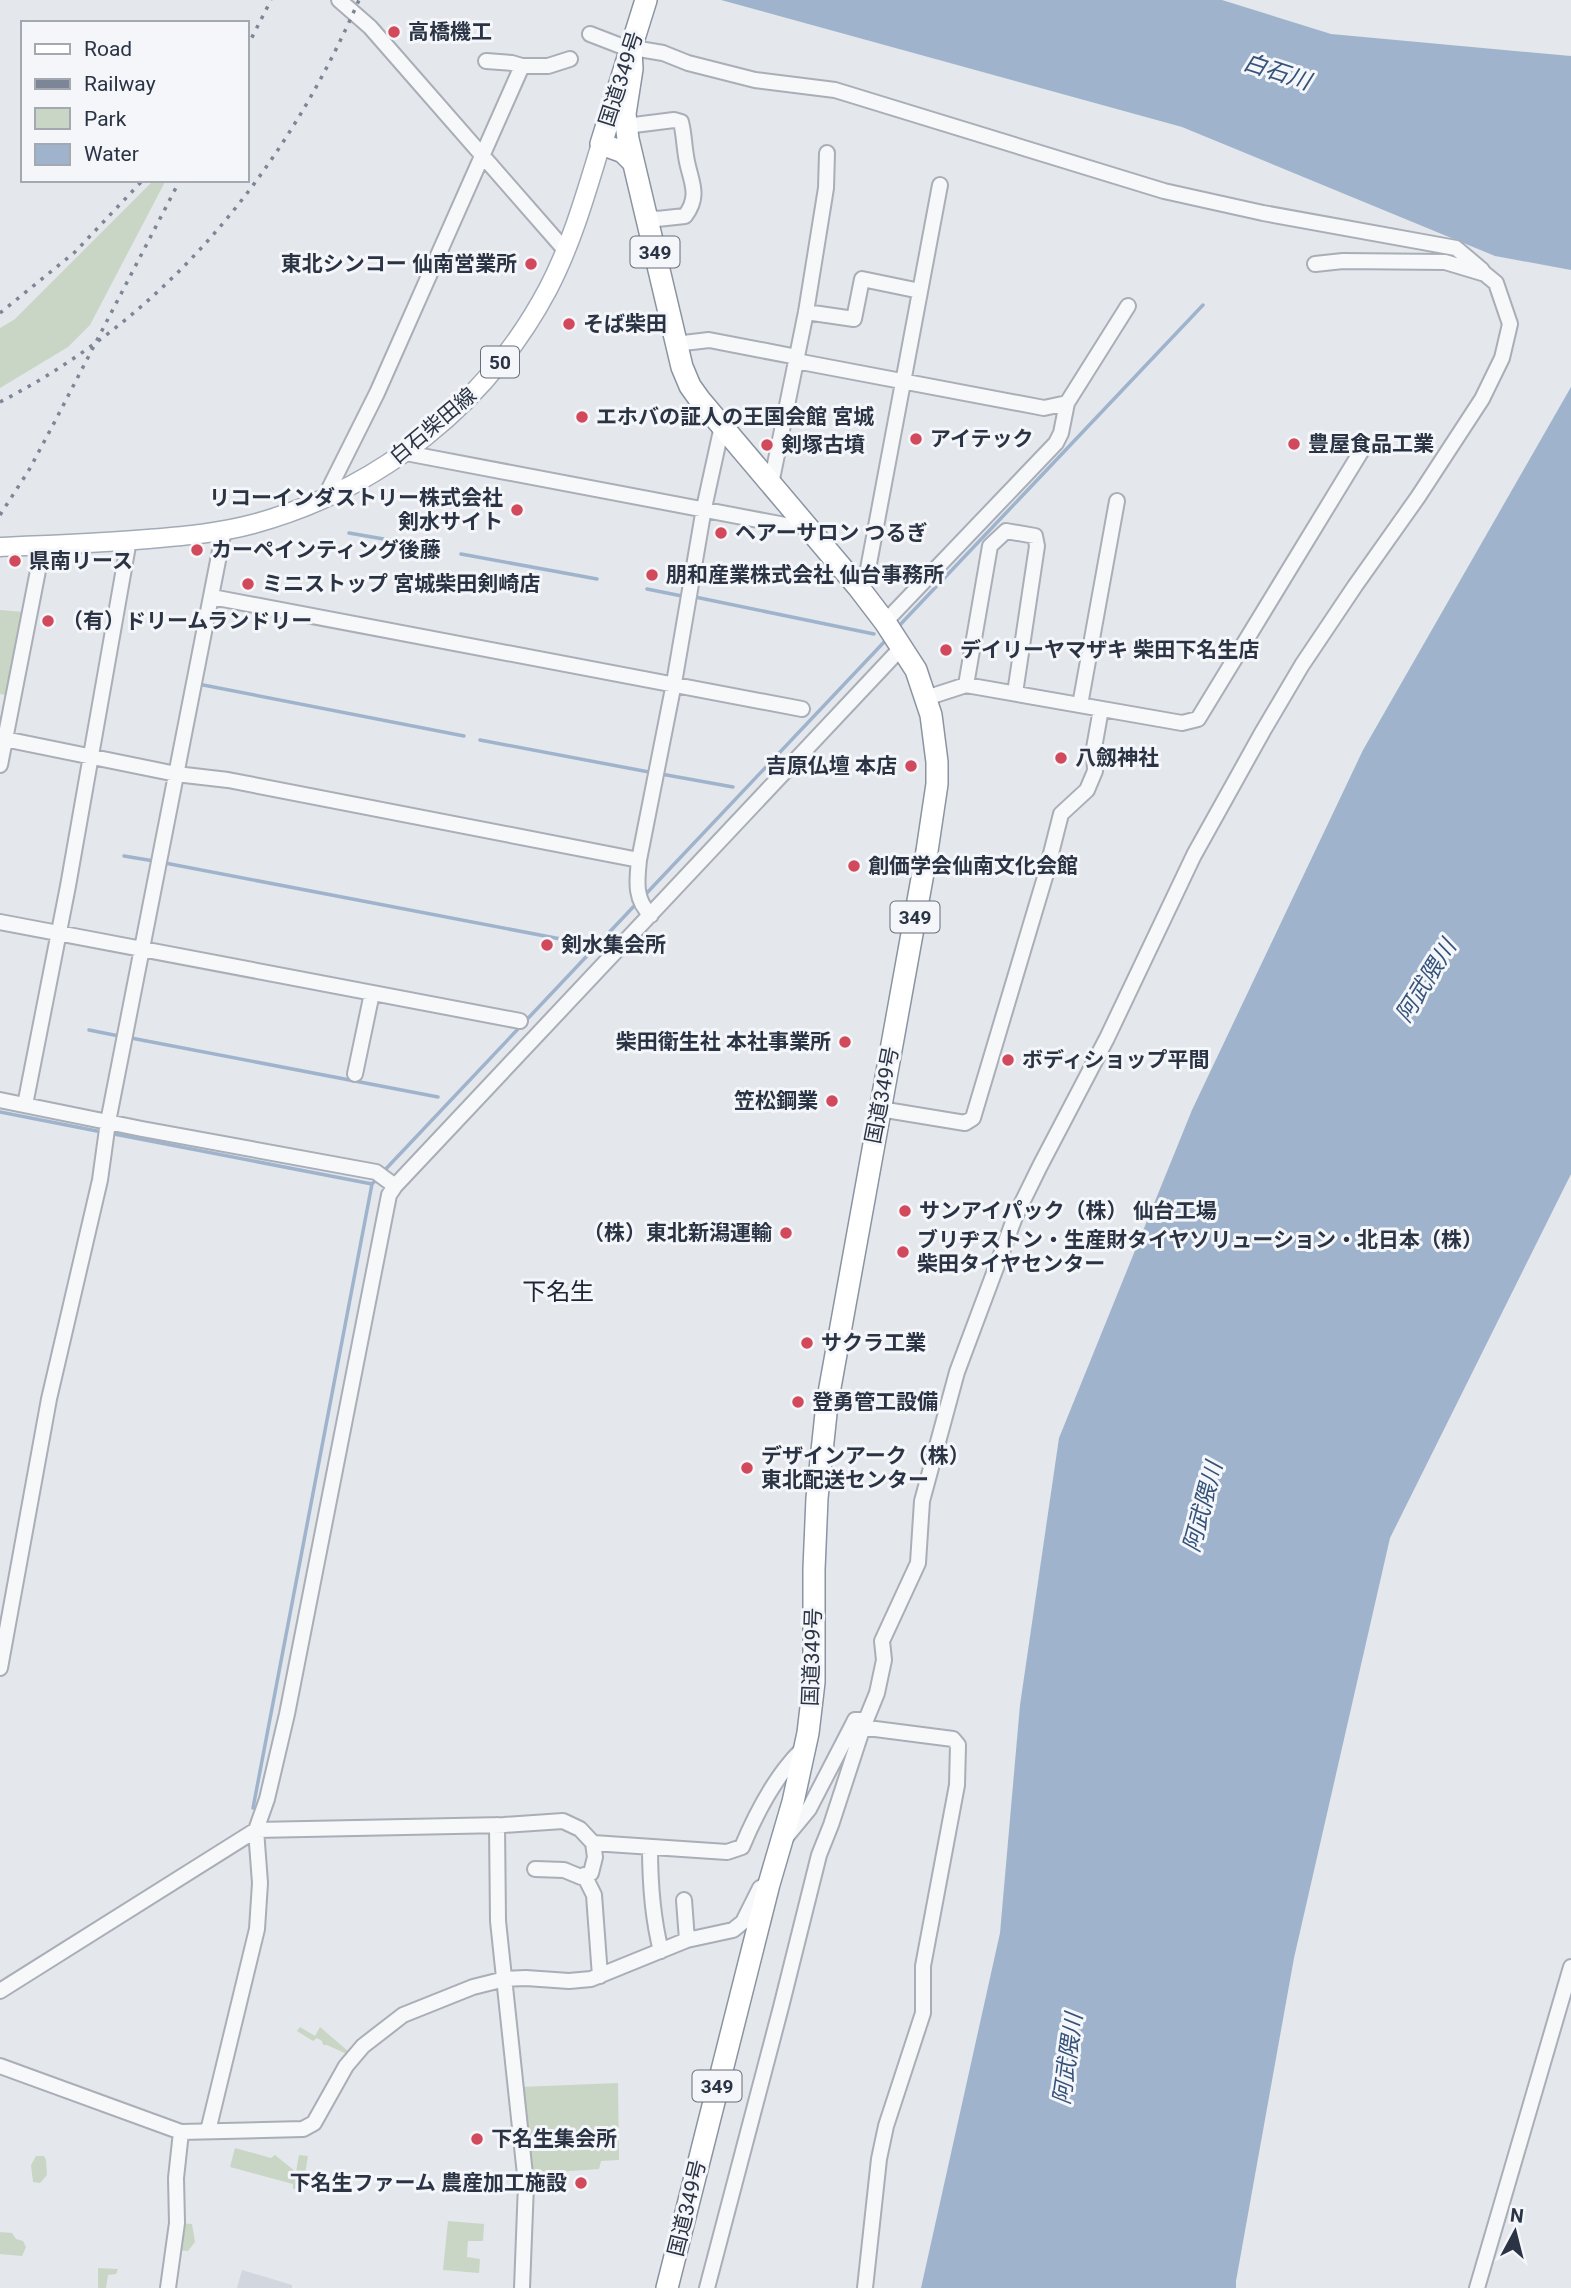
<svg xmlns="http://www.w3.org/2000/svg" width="1571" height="2288" viewBox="0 0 1571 2288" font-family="Roboto,'Noto Sans JP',sans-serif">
  <rect width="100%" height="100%" fill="#e4e7ec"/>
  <path fill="#d2d6de" d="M242,2270L292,2285V2288H237Z"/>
  <path fill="#c9d6c5" d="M154,180H166L90,325L68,347L0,388V328L15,319Z
    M0,610L24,612L6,695L0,694Z
    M300,2027L315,2036L320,2027L349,2052V2055L327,2045H323L322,2041L317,2038L313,2041L297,2031Z
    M618,2083L619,2160L601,2161L599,2169L528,2174L520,2087Z
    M235,2148L271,2158L275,2155L296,2172L299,2155L308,2156L303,2187L293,2189V2184L230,2167Z
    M36,2156H44L46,2160L47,2175L40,2183L33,2182L31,2165Z
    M448,2221L484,2224L483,2241H468L467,2257L480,2259L479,2273L443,2270Z
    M177,2223L192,2224L195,2242L188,2251L175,2250Z
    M0,2232L12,2233L16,2239L23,2241L26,2247L22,2256L0,2254Z
    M98,2268L118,2269L116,2274L108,2275L106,2288H98Z"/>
  <path fill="#9fb4cc" d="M721,0H1222L1331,34L1571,56V270L1495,256L1182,127Z
    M1571,387V1174L1390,1538L1294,1958L1236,2281V2288H921L1000,1933L1020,1705L1059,1438L1192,1110L1363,750Z"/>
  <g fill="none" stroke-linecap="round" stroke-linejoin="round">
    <path stroke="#9fb4cc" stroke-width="3.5" d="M349,533L401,542
      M461,554L597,579
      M647,589L682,596
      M695,597L874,634
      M896,629L1203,305
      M198,684L464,736
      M480,740L649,772
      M661,774L733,787
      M124,856L154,861
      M165,863L597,946
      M644,896L886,640
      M89,1030L119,1036
      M131,1038L438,1097
      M0,1112L102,1132
      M109,1133L372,1184
      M382,1173L636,904
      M253,1808L372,1184L377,1179"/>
    <defs>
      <path id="minor" d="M339,0L370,27L565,250
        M590,34L621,46L663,53L688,63L755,80L835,90L1164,191L1263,213L1456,248L1482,270
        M486,61L512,63L522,66
        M626,126L674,120L681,122C684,134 684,144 686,156C689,179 702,194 685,216L657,219L647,216
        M806,312L854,319L862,279L920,291
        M675,344L709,340L797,357
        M796,361L1044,408L1067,403
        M406,453L785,525L807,526
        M771,484L806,312L826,188L827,153
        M324,499L377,393L522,66H548L570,59
        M859,588L868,569L940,185
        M212,597L802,709
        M885,622L1056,443L1061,433L1067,403L1128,306
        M966,685L990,546L1006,531L1035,536L1037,546L1015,693
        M926,698L966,685L1182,723L1198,719L1362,450
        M1080,705L1117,501
        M0,738L176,774L228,780L639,860
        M0,765L43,545
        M651,915C634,900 637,880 639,860L674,683L704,508L722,426
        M0,922L520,1021
        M355,1074L372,993
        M0,1100L142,1129L376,1172L395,1186
        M25,1105L68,886L129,540
        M880,1109L965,1123L973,1118L1045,877L1061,814L1087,790L1095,771L1094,748L1101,709
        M0,1668L49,1399L100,1180L108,1122L224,530
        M852,1726L855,1720H866L877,1693L884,1660L882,1641L918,1563L922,1501L957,1372L1015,1217L1040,1166L1107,1038L1194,855L1263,731L1302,665L1355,586L1418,497L1482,399L1502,358L1510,324L1496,283L1485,274L1445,262L1343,261L1315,264
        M497,1825L498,1921L526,2184L522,2288
        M786,1837L809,1809L852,1726L953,1739L958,1745L957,1785L923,1966V2013L886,2126L879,2159L865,2288
        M650,1847C650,1883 652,1916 661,1951
        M535,1869L564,1870L581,1877L591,1873L595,1857L593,1843
        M584,1875L594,1895L600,1976
        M684,1900L687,1940
        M0,1991L256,1830L504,1825L563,1821L580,1829L593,1843L727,1852L742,1847C754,1818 766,1794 785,1769C791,1762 796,1754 804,1749
        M0,2066L181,2132L303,2129L314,2123L346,2066L363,2046L403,2015L473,1987L505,1979L526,1978L569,1981L591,1979L687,1940L733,1930L743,1922L760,1888L764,1886
        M208,2131L257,1929L260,1883L256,1830L267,1799L287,1714L389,1195L395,1186L902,647
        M168,2288L177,2223L176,2178L181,2132
        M707,2288L781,2007L819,1855L831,1825L863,1727
        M1477,2288L1571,1967"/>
      <path id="major" d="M0,547C49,545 99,543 148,539C183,536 220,533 253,524C379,490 487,404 548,289C572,243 586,193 601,144"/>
      <path id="highway" d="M631,49L632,69L625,114L628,139L682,367L690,386L700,400L859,588L885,622L916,670L931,715L937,762V784L927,851L827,1404L817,1498L814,1569V1682L808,1733L793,1802L769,1884L667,2288
        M632,161L623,152L601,144L646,0"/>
    </defs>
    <use href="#minor" stroke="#a9aeb7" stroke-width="18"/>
    <use href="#major" stroke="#a3abb8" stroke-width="21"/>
    <use href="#highway" stroke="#8b94a3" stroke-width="24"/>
    <use href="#minor" stroke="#f7f8fa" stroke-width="14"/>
    <use href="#major" stroke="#fff" stroke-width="18"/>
    <use href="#highway" stroke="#fff" stroke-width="21"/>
    <path stroke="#7d8696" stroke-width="3.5" stroke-dasharray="3.5 7" stroke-linecap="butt" d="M247,47L271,0
      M0,313L75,252L143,180
      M0,402C169,315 284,172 359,0
      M0,515L29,470L53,425L180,180"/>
  </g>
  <g fill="#d1495b" stroke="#f4f6f9" stroke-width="2.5">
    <circle cx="394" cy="32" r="7"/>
    <circle cx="531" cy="264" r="7"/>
    <circle cx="569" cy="324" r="7"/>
    <circle cx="582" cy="417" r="7"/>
    <circle cx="916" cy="439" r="7"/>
    <circle cx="1294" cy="444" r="7"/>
    <circle cx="767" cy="445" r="7"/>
    <circle cx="517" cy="510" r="7"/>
    <circle cx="721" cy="533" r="7"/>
    <circle cx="197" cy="550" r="7"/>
    <circle cx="15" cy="561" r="7"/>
    <circle cx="652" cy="575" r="7"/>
    <circle cx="248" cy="584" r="7"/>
    <circle cx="48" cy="621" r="7"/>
    <circle cx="946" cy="650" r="7"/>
    <circle cx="1061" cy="758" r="7"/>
    <circle cx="911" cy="766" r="7"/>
    <circle cx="854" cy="866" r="7"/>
    <circle cx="547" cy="945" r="7"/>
    <circle cx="845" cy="1042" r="7"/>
    <circle cx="1008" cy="1060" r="7"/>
    <circle cx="832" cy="1101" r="7"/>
    <circle cx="905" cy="1211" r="7"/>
    <circle cx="786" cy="1233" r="7"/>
    <circle cx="903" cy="1252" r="7"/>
    <circle cx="807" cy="1343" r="7"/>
    <circle cx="798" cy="1402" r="7"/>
    <circle cx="747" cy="1468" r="7"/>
    <circle cx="477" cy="2139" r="7"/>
    <circle cx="581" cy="2183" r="7"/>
  </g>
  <g text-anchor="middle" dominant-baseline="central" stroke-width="6" stroke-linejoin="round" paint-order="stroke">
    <g fill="#f4f6f9" stroke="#676e7b" stroke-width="2">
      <rect x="630.5" y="236.5" width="49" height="31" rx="5"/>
      <rect x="481" y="346.5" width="38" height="31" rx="5"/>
      <rect x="890.5" y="901.5" width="49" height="31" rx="5"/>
      <rect x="692.5" y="2070.5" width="49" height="31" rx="5"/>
    </g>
    <g font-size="19" font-weight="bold" fill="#2b3445">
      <text x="655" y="252">349</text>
      <text x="500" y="362">50</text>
      <text x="915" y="917">349</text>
      <text x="717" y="2086">349</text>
    </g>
    <g font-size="21" font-weight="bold" fill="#2b3445" stroke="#f4f6f9" text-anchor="start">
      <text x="408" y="32">高橋機工</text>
      <text x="517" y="264" text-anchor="end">東北シンコー 仙南営業所</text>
      <text x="583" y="324">そば柴田</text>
      <text x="596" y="417">エホバの証人の王国会館 宮城</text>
      <text x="930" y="439">アイテック</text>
      <text x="1308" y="444">豊屋食品工業</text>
      <text x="781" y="445">剣塚古墳</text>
      <text x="503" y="498" text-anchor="end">リコーインダストリー株式会社<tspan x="503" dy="24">剣水サイト</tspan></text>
      <text x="735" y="533">ヘアーサロン つるぎ</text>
      <text x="211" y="550">カーペインティング後藤</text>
      <text x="29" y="561">県南リース</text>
      <text x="666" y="575">朋和産業株式会社 仙台事務所</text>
      <text x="262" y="584">ミニストップ 宮城柴田剣崎店</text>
      <text x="62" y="621">（有）ドリームランドリー</text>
      <text x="960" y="650">デイリーヤマザキ 柴田下名生店</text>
      <text x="1075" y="758">八劔神社</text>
      <text x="897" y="766" text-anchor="end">吉原仏壇 本店</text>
      <text x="868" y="866">創価学会仙南文化会館</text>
      <text x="561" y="945">剣水集会所</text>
      <text x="831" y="1042" text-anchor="end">柴田衛生社 本社事業所</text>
      <text x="1022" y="1060">ボディショップ平間</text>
      <text x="818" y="1101" text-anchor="end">笠松鋼業</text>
      <text x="919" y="1211">サンアイパック（株） 仙台工場</text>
      <text x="772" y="1233" text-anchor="end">（株）東北新潟運輸</text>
      <text x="917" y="1240">ブリヂストン・生産財タイヤソリューション・北日本（株）<tspan x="917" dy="24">柴田タイヤセンター</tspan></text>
      <text x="821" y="1343">サクラ工業</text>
      <text x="812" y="1402">登勇管工設備</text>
      <text x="761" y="1456">デザインアーク（株）<tspan x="761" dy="24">東北配送センター</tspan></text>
      <text x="491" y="2139">下名生集会所</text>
      <text x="567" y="2183" text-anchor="end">下名生ファーム 農産加工施設</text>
    </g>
    <g font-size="21" fill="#2b3445" stroke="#f4f6f9">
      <text transform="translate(621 79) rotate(-72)">国道349号</text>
      <text transform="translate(433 426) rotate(-40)">白石柴田線</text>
      <text transform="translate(882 1095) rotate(-79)">国道349号</text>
      <text transform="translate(812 1657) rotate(-88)">国道349号</text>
      <text transform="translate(687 2208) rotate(-76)">国道349号</text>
    </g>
    <g font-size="23" font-style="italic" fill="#34527a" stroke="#f4f6f9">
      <text transform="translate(1277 72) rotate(18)">白石川</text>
      <text transform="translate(1426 981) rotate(-58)">阿武隈川</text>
      <text transform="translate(1203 1507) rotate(-75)">阿武隈川</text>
      <text transform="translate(1068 2059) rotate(-82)">阿武隈川</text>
    </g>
    <g font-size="24" fill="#1d2536" stroke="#f4f6f9">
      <text x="558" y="1292">下名生</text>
    </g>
  </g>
  <rect x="21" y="21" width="228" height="161" fill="#f4f6f9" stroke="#a4a8b1" stroke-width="2"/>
  <rect x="35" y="44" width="35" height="10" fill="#ffffff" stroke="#a4a8b1" stroke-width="2"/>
  <text x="84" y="56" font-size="21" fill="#2b3445">Road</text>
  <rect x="35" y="79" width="35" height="10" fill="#7d8696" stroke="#a4a8b1" stroke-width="2"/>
  <text x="84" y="91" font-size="21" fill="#2b3445">Railway</text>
  <rect x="35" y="108" width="35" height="21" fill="#c9d6c5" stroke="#a4a8b1" stroke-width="2"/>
  <text x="84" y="126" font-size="21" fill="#2b3445">Park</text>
  <rect x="35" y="144" width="35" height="21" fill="#9fb4cc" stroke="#a4a8b1" stroke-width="2"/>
  <text x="84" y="161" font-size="21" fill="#2b3445">Water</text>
  <g transform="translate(1515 2232) rotate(7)" stroke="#f4f6f9" stroke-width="5" paint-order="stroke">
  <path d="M0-5L12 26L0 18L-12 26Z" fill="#2b3445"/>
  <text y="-10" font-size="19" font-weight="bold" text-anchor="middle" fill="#2b3445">N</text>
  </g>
</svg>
